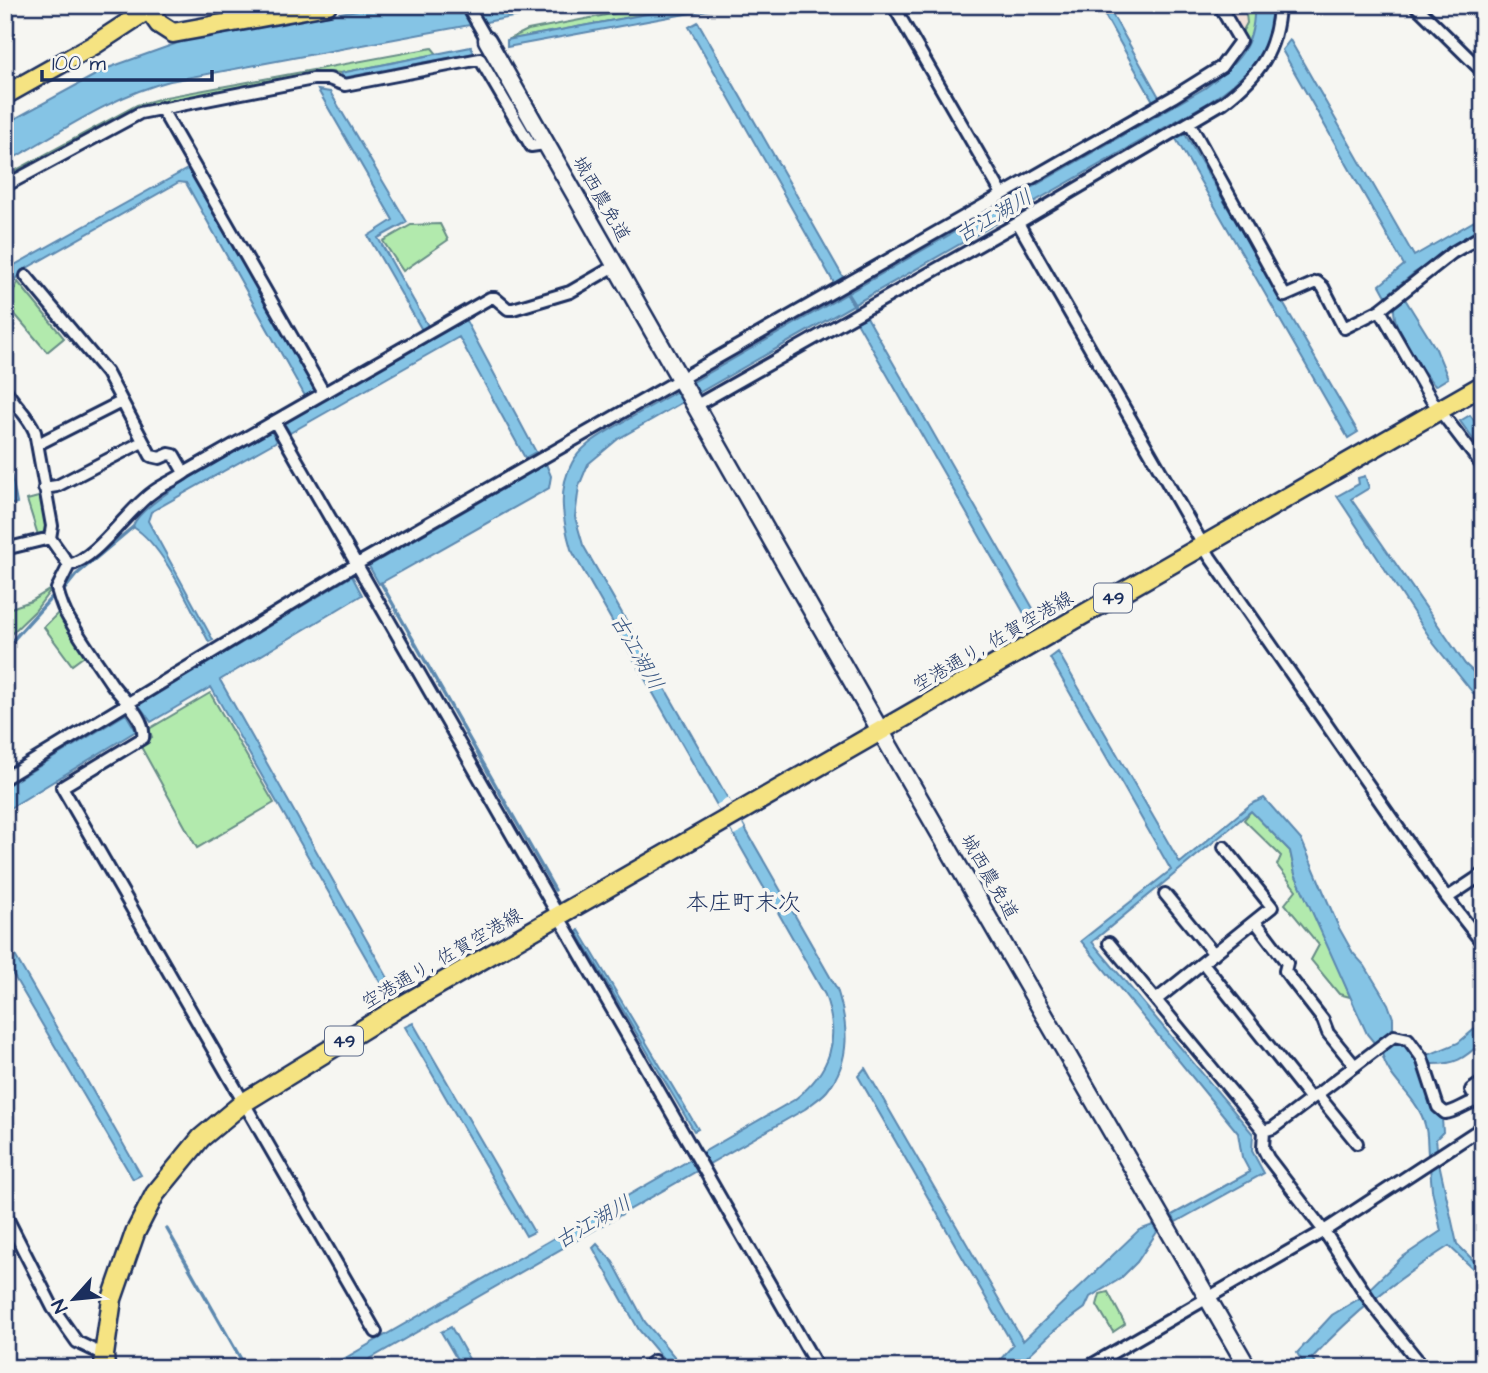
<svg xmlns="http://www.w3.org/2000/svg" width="1488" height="1373" viewBox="0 0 1488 1373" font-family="'Architects Daughter','Klee One',sans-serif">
  <rect width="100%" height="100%" fill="#f6f6f2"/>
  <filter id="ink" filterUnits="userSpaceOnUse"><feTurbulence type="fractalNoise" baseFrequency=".0143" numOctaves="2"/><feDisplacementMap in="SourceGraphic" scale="14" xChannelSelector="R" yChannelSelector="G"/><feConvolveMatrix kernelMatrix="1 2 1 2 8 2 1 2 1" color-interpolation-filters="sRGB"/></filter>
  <g filter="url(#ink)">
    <path fill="#f1e0d8" d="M1224,5H1245L1247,24L1241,34Z"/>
    <path fill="#b2eaad" stroke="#668c86" stroke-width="2" d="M658,5H695L507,40L528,30Z
      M1245,5H1254L1255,25L1246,49L1241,34L1247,23Z
      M432,48L437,54L341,73L330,72L156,104L131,112L5,182V176L137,105L166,97Z
      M440,224L448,240L403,271L383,241L411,225Z
      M18,282L64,338L47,352L7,305Z
      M42,496L47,530L38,535L27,500Z
      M52,588L35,611L5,640V610L31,601Z
      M59,612L87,654L72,665L44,627Z
      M210,693L274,803L197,848L140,745L152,737L149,729Z
      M1251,811L1290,851L1295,874L1336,961L1350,997L1339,994L1311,960L1319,945L1285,904L1296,890L1277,865L1281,856L1244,820Z
      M1108,1292L1125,1324L1113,1332L1097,1305L1100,1294Z"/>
    <path fill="#85c4e5" stroke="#5b88af" stroke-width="2" d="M398,5H577L170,81C111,96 59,133 5,163V124L108,68L186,40L363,9Z
      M695,5H734L507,47V40Z
      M1099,5H1107L1159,97L1153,101Z
      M1254,5H1270C1271,12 1273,21 1271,28C1265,60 1236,84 1211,101L618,439L588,464L579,486L575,517L583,545L837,989C848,1024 852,1060 827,1091C821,1098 812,1103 805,1109L354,1368H328L794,1100C831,1071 841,1040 825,995L571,549C563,521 557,490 572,463C580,447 598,437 613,428L1205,88C1236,64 1256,47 1254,5Z
      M698,22L843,277L834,283L689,27Z
      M1290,40L1414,256L1483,216V230L1414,273L1386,296L1380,285L1404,265L1282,50Z
      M471,47L474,53L343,78L341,73Z
      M318,90L330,92L407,222L378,238L428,326L422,330L368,236L393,220Z
      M1185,134L1358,432L1348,438L1176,139Z
      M189,168L316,390L305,396L186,183L179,182L27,268L17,278L5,297V274L11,267Z
      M1405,299L1436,349L1448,378L1435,386C1419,366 1393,333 1394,307Z
      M867,317L1038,617L1029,622L857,322Z
      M465,319L536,452L525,458L459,337L290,433L284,423Z
      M1470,415L1483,432V453L1460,421Z
      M271,431L277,441L151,512L148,521L213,640L209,642C191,609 164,545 133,527C137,502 246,446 271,431Z
      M5,457L12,477L17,503L5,506Z
      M546,464L551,476L549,488L379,584L369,566Z
      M1365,476L1369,488L1351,499L1465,664L1483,681V702L1474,694L1434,644L1337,496L1359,484L1358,478Z
      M352,576L362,595L220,680L393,987L385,991L211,687L151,722L139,705Z
      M1058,652L1180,863L1251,804L1264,798L1302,841L1339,928L1353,953L1365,966L1388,1004L1393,1018V1030L1389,1036L1393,1044C1405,1041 1416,1050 1426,1056L1458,1043L1483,1022V1041C1464,1059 1455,1065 1429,1064L1432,1104L1442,1119L1443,1132L1436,1139L1437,1148L1428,1154C1427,1145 1428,1134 1425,1125C1418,1096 1388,1082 1382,1053L1384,1049L1376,1045L1367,1034L1295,874L1290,851L1251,811L1092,942L1253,1134L1252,1151L1264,1173L1176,1222L1172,1215L1250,1172L1242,1157L1238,1133L1081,941L1171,870L1050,658Z
      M126,714L136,731L5,811V787Z
      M579,930L698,1129L694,1131L577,932Z
      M5,938L141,1175L133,1179L5,961Z
      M413,1023L534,1232L526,1236L405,1027Z
      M865,1068L1023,1341L1139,1230L1153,1225L1157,1232L1137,1262L1120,1279L1090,1297L1085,1308L1055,1330L1015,1368H993L1013,1345L858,1076Z
      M1439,1163L1457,1244L1483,1270V1278L1449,1246C1396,1280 1355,1311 1312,1358L1318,1368H1306L1297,1353L1332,1315L1360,1298L1401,1258L1441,1231L1432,1190L1430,1167Z
      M597,1244L613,1262L645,1322L684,1368H671L639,1330L593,1248Z
      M451,1327L474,1368H462L441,1332Z"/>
    <path fill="#f6f6f2" d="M728,798L745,829L734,835L716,805Z"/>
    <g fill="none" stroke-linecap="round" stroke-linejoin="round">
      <path stroke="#5b88af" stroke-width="3.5" d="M177,9L197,5
        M846,292L856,308
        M381,583L555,890
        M5,645L13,640L51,598L64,590L76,575L133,527
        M167,1229L246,1368"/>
      <defs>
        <path id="street" d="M467,5L487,40
          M893,5L1002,194
          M1415,5L1483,72
          M161,108L324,393
          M1190,124L1285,296L1317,282L1323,287L1344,328L1380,310
          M5,186L140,113L313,79H329L345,85L480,59L531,146L545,144
          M1018,223L1210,557L1447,898L1483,944
          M1483,235L1452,253L1380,310L1431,399L1483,467
          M26,276L107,373L151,456L160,458L169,454L174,455L182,469L186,472L490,298H495L508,309H513L570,292L615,266
          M5,389C14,405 28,415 35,432L52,526L50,538L69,565L57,589C60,600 63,610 69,619C82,641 97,662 111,683C122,699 146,717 143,738L62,787L376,1332
          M695,406L1018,223L1224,102C1259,75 1277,51 1279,5
          M275,422L818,1368
          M38,444L121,402
          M44,488L57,486L142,442
          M5,549L50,538
          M69,565C97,559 128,509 153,492C163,484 176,480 186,472
          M1481,625L1483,626
          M5,778L357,564L1173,97L1221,67L1240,41L1219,5
          M1165,894L1214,954
          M1447,898L1483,874
          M1255,921L1287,963L1285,971L1323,1020L1328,1033L1355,1066
          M1109,943L1264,1131L1263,1148L1268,1158L1324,1231L1373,1305L1424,1368
          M1203,963L1311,1099
          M1156,1000L1272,907L1224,847
          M1317,1094L1357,1143
          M1477,1100L1471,1090L1483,1082
          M1264,1131L1273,1128L1394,1036L1408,1039L1422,1058L1438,1107L1445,1113C1459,1112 1469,1099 1483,1101
          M5,1214L53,1308L77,1342L104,1355
          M644,1368L654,1361
          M1086,1368L1324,1231L1483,1127"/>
        <path id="secondary" d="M487,40L873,718L1248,1368"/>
        <path id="primary" d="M149,10L159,24L173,33L327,5
          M5,95L94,45L155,5
          M105,1368L104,1355L112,1299L135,1233L155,1194L201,1138L243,1103L396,1009L1483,385"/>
      </defs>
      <use href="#street" stroke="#1b2f5e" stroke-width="16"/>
      <use href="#secondary" stroke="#1b2f5e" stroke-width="21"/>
      <use href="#primary" stroke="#1b2f5e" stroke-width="23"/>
      <use href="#street" stroke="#f6f6f2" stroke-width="10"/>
      <use href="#secondary" stroke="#f6f6f2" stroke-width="16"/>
      <use href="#primary" stroke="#f5e382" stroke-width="18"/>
    </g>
  </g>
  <g text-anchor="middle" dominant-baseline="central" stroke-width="7" stroke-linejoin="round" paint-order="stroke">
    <g fill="#f6f6f2" stroke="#5d6b8a" stroke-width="2">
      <rect x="1094" y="583.5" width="38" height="29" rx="5"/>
      <rect x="325" y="1026.5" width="38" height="29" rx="5"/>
    </g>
    <g font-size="18" font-weight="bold" fill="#1b2f5e">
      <text x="1113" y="598">49</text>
      <text x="344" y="1041">49</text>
    </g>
    <g font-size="19" fill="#1b2f5e" stroke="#f6f6f2">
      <text transform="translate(601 199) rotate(60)">城西農免道</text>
      <text transform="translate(993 642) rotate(-30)">空港通り, 佐賀空港線</text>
      <text transform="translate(989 877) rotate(60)">城西農免道</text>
      <text transform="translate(442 959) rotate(-30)">空港通り, 佐賀空港線</text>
    </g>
    <g font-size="21" font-style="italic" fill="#365480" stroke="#f6f6f2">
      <text transform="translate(994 216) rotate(-30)">古江湖川</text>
      <text transform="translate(637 652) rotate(60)">古江湖川</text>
      <text transform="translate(593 1222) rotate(-30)">古江湖川</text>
    </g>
    <g font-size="23" fill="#1b2f5e" stroke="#f6f6f2">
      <text x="743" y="903">本庄町末次</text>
    </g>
  </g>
  <rect width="1488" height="1373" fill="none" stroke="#f6f6f2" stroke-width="28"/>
  <rect x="14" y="14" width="1460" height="1345" fill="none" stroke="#1b2f5e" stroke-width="2.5" filter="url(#ink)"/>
  <g transform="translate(74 1299) rotate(243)" stroke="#f6f6f2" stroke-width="5" paint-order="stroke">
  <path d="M0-5L12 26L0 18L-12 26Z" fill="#1b2f5e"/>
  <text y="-10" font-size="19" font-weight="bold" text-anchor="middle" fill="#1b2f5e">N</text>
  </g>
  <path d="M42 70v10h170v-10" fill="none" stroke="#1b2f5e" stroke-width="3.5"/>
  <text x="52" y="70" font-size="21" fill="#1b2f5e" stroke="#f6f6f2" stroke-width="5" paint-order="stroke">100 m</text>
</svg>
